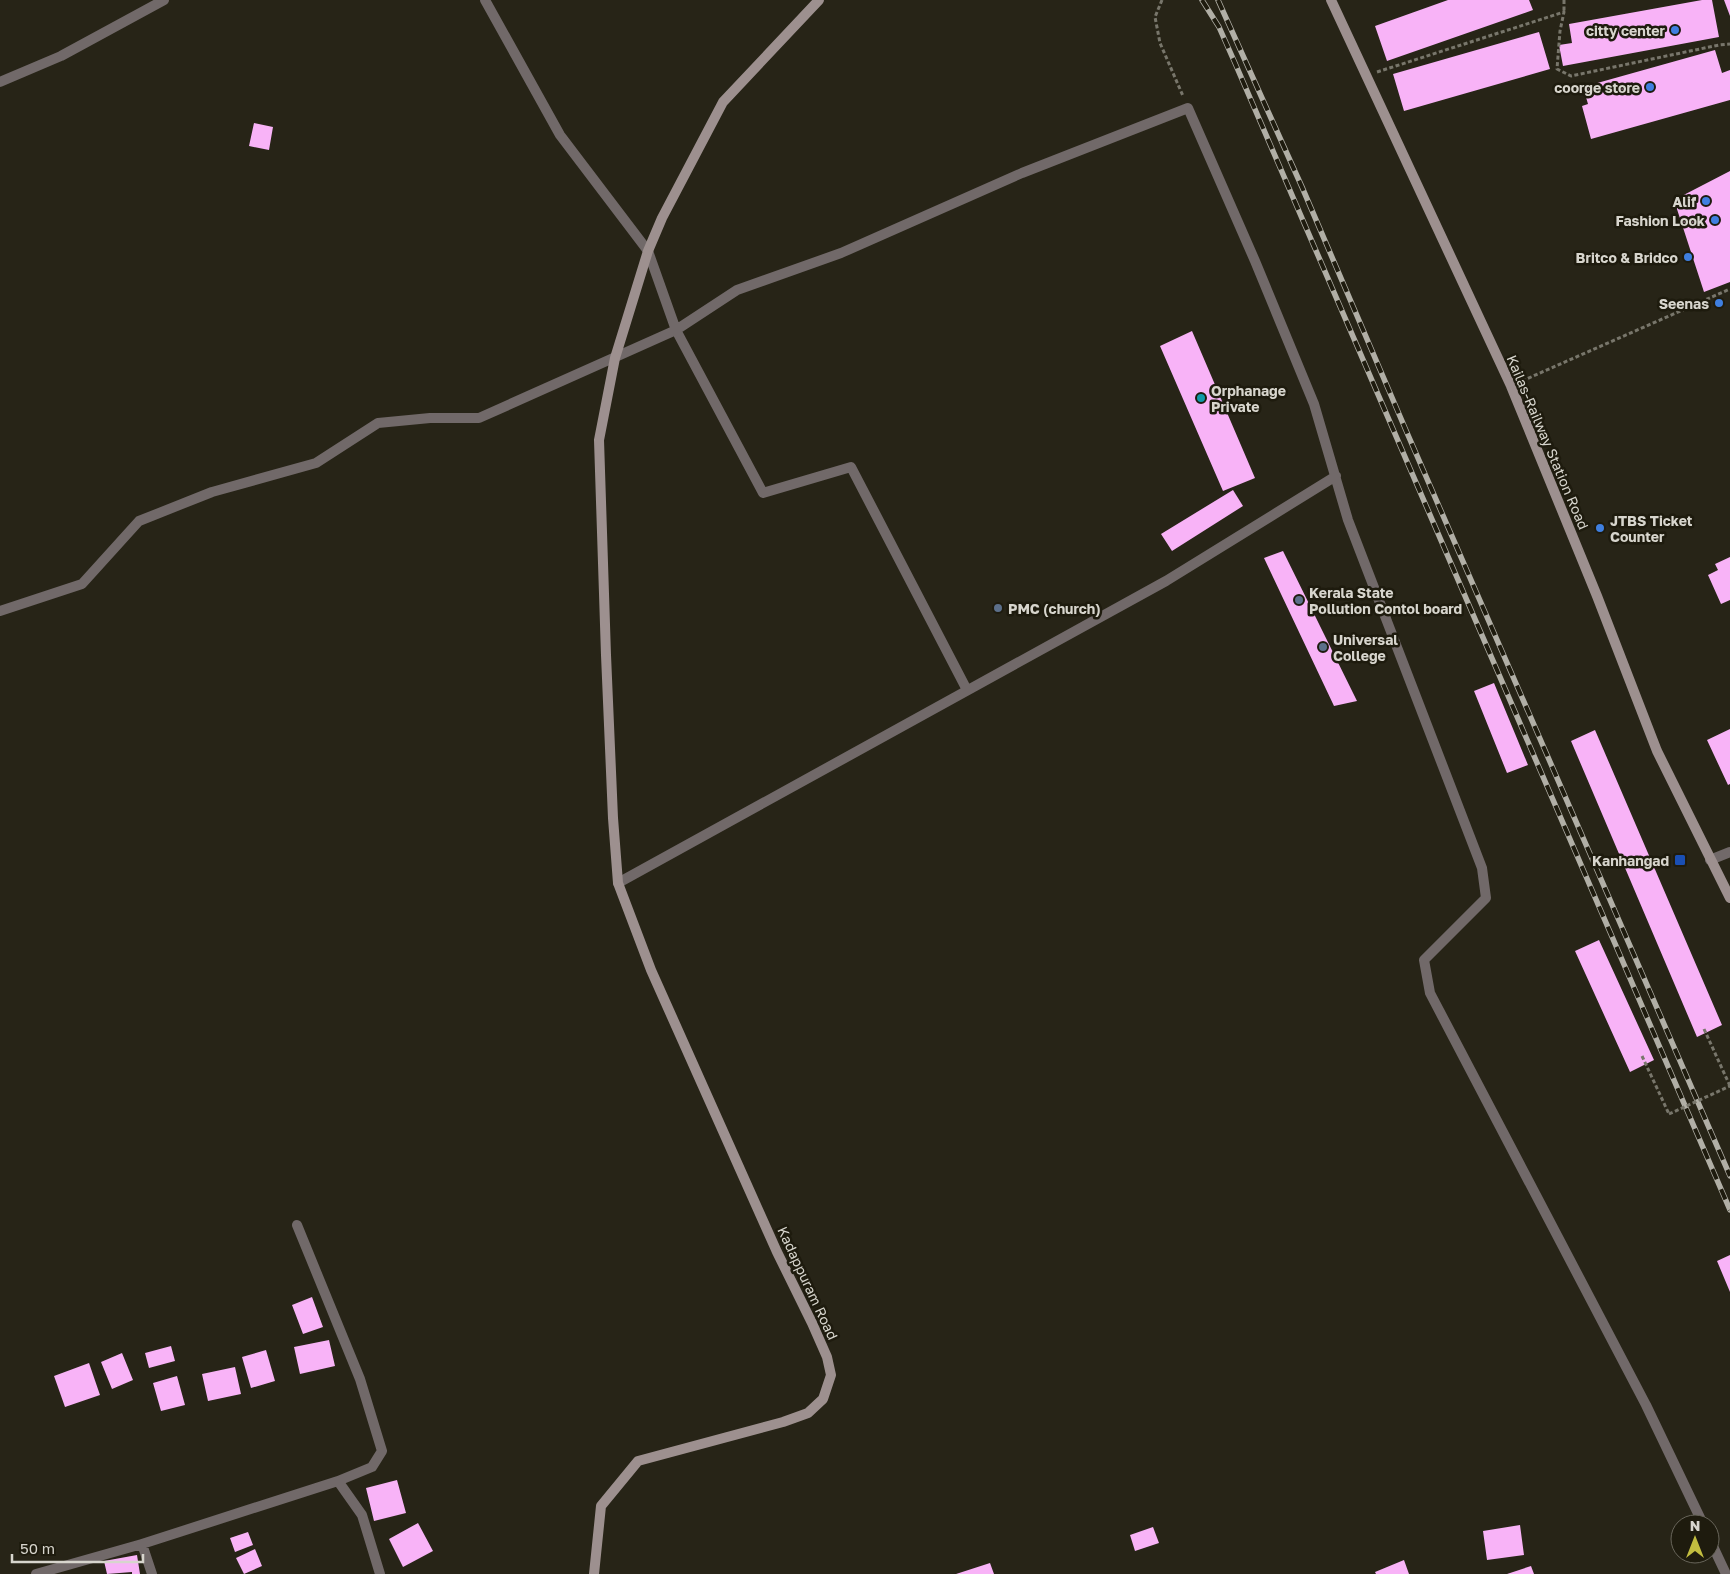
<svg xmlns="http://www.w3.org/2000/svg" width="1730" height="1574" viewBox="0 0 1730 1574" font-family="'Golos Text',sans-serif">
  <rect width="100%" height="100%" fill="#272417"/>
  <path fill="#f8b3f7" d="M1448,0H1529L1533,10L1387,61L1375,26Z
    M1702,0H1712L1719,37L1563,66L1559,45L1572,43L1569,24Z
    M1724,0H1730V16Z
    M1539,32L1550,69L1404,111L1393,74Z
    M1715,50L1722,73L1730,70V100L1591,139L1582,106L1588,104L1583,87Z
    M254,123L273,127L269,150L249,146Z
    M1730,171V282L1704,292L1674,200Z
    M1192,331L1255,478L1223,491L1160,346Z
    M1233,490L1243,506L1172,551L1161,534Z
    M1283,551L1357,701L1334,706L1264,558Z
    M1730,557V600L1721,604L1708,575L1718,570L1715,564Z
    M1494,683L1528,765L1507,773L1474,691Z
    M1730,729V784L1728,785L1707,740Z
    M1595,730L1722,1025L1697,1037L1571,741Z
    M1599,940L1654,1060L1630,1072L1575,951Z
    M1730,1255V1292L1717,1261Z
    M312,1297L323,1327L303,1334L292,1305Z
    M329,1340L335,1366L300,1374L294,1347Z
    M171,1346L175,1361L149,1368L145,1353Z
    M266,1350L275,1381L251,1388L242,1357Z
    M122,1353L133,1380L112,1389L101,1362Z
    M89,1363L100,1395L65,1407L54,1376Z
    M235,1367L241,1394L208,1401L202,1374Z
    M177,1376L185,1405L161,1411L153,1383Z
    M397,1480L406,1513L374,1521L366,1488Z
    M418,1523L433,1551L403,1567L389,1539Z
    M1520,1525L1524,1555L1487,1560L1483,1531Z
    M1153,1527L1159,1543L1135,1551L1130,1535Z
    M248,1532L253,1545L235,1552L230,1538Z
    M255,1549L262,1566L244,1574L236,1558Z
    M137,1555L140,1574H132V1572L107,1574L104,1561Z
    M1404,1560L1409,1574H1376L1375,1572Z
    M990,1563L994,1574H956Z
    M1531,1566L1534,1574H1507Z"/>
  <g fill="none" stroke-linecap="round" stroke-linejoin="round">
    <path stroke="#78766b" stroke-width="3" stroke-dasharray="4 2.5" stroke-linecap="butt" d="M1162,0L1155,17L1160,43L1183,96
      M1564,0V12
      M1377,72L1564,12L1560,31L1557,69L1571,76L1719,45L1730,44
      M1522,381L1730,289
      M1704,1029L1730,1086
      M1642,1056L1669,1114"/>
    <path stroke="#716969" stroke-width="10" d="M485,0L560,135L648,251L676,330L763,493L851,467L967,690
      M0,82L61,56L164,0
      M0,611L82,584L139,521L212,492L316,463L378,423L430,418H479L676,330L737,290L841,253L1022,173L1188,108L1255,261L1314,404L1348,520L1482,868L1486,898L1424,960L1430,993L1646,1405L1703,1524
      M1710,860L1730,852
      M618,883L1166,581L1336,476
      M297,1225L360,1379L382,1451L372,1467L338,1481
      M1710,1540L1726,1574
      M36,1574L142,1544
      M152,1574L142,1544L338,1481L362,1515L380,1574"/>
    <path stroke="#9d908f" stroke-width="10" d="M1331,0L1511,386L1597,596L1657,751L1730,898
      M594,1574L601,1506L638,1461L783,1422L808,1413L823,1399L831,1375L827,1357L812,1323L777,1252L651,970L618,883L613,818L606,655L599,440L615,358L648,251L662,218L723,102L819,0"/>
    <defs>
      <path id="rail" d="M1202,0L1219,27L1235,63L1730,1210
        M1218,0L1302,187L1408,435L1730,1176"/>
    </defs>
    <use href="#rail" stroke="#b1afa6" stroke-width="5.5"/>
    <use href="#rail" stroke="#1e1b0e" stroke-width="4" stroke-dasharray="11" stroke-linecap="butt"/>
    <path stroke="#78766b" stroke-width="3" stroke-dasharray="4 2.5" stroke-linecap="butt" d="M1669,1114L1730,1086"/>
  </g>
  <g fill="#3f7fe0" stroke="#1e1b0e" stroke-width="2">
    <circle cx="1675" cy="30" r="5"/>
    <circle cx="1650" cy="87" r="5"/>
    <circle cx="1706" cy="201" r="5"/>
    <circle cx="1715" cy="220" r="5"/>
    <circle cx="1688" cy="257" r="5"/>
    <circle cx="1719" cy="303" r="5"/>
    <circle cx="1600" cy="528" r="5"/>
  </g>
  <circle fill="#0f9aa8" stroke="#1e1b0e" stroke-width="2" cx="1201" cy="398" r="5"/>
  <g fill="#5c6f8a" stroke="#1e1b0e" stroke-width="2">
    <circle cx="1299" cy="600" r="5"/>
    <circle cx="998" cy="608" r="5"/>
    <circle cx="1323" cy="647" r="5"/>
  </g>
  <rect fill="#1a4fb4" stroke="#1e1b0e" stroke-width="2" x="1674" y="854" width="12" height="12" rx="2.5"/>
  <g text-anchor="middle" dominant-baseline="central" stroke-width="5" stroke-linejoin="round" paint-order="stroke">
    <g font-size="14" font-weight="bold" fill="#d7d5cd" stroke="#1e1b0e" text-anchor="end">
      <text x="1665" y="30">citty center</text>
      <text x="1640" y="87">coorge store</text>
      <text x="1696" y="201">Alif</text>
      <text x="1705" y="220">Fashion Look</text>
      <text x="1678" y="257">Britco &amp; Bridco</text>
      <text x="1709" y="303">Seenas</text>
      <text x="1211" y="390" text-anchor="start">Orphanage<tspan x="1211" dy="16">Private</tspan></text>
      <text x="1610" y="520" text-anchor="start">JTBS Ticket<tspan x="1610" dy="16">Counter</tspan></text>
      <text x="1309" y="592" text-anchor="start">Kerala State<tspan x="1309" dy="16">Pollution Contol board</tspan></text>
      <text x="1008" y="608" text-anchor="start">PMC (church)</text>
      <text x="1333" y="639" text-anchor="start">Universal<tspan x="1333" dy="16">College</tspan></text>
      <text x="1669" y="860">Kanhangad</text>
    </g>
    <g font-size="14" fill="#d7d5cd" stroke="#1e1b0e">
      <text transform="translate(1548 442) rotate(67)">Kailas-Railway Station Road</text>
      <text transform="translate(808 1283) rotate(65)">Kadappuram Road</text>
    </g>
  </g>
  <g transform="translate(1695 1539)"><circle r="24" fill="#1e1b0e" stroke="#68655a"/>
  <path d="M0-4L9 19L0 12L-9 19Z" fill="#c2bd3f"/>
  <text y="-8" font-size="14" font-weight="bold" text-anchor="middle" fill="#d7d5cd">N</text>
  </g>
  <path d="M12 1554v8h131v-8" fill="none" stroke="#d7d5cd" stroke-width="2.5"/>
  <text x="20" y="1554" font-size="15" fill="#d7d5cd" stroke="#1e1b0e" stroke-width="4" paint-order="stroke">50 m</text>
</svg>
